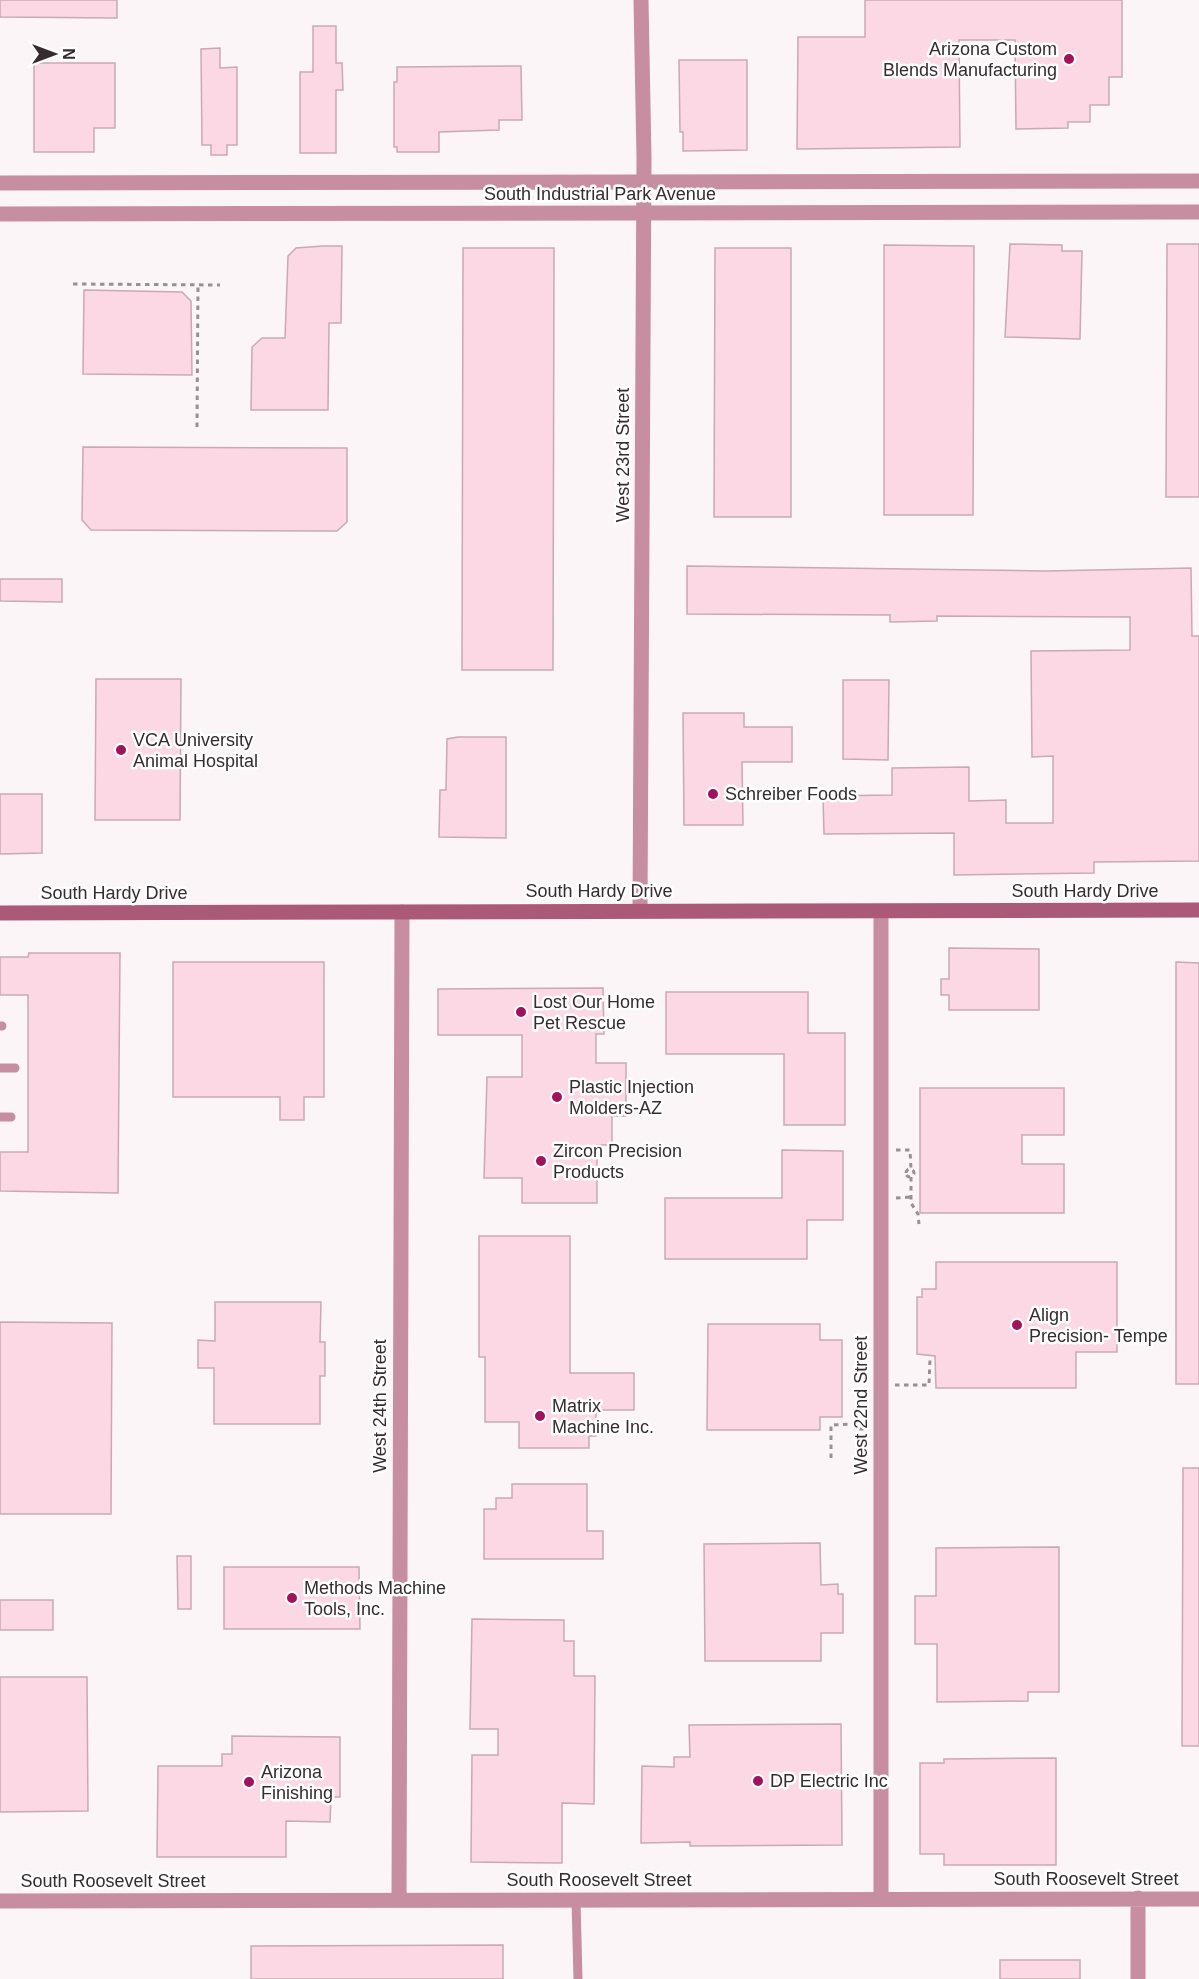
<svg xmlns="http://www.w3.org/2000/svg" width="1199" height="1979" viewBox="0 0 1199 1979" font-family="Helvetica,sans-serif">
  <rect width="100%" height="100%" fill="#fcf5f7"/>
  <path fill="#fbd8e3" stroke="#c9a9b3" stroke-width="1.5" d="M0,0H117V18L0,17Z
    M865,0H1122V77H1109V105H1090V122H1068V128L1016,129L1015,40H959L960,147L797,149L798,37H865Z
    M313,26H336V63H342L343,90H336V153H300V72H313Z
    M220,48V68L237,67V145H227V155H211V145H202L201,49Z
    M679,60H747V150L683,151V132H680Z
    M34,63H115V128H94V152H34Z
    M521,66L522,120H499V130L439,132V152H397V147H394V82H397V67Z
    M1010,244L1062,245V251H1082L1080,339L1005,337Z
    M1167,244H1199V497H1166Z
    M884,245L974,246L973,515H884Z
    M323,246H342L341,323H329L328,410H251L252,347L262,338H285L288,256L296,248Z
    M463,248H554L553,670H462Z
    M715,248H791V517H714Z
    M84,290L182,292L191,301L192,375L83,374Z
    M83,447L347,448V522L337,531L91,530L82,520Z
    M687,566L1045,571L1191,568L1192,636H1199V861L1094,862V873L954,875V833L824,834L823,796L892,795V768L969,767V801L1006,800V823H1053V756L1032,757L1031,651L1130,650V617L937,616V621L890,622V615L687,614Z
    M0,579H62V602L0,601Z
    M96,679H181L180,820H95Z
    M843,680H889L888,760L843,759Z
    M683,713H744V727H792V762H742L743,825H684Z
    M458,737H506V838L439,837L440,790H446L447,739Z
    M0,794H42V853L0,854Z
    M949,948L1039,949V1010H949V995H941V979H949Z
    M29,953H120L118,1193L0,1191V1152H28V995H0V957H28Z
    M173,962H324V1097H304V1120H280V1097H173Z
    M1176,962L1199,963V1384H1176Z
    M603,988L604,1034H596V1063H626V1116H612V1145H597V1203H522V1178H484L487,1077H522V1035H438V989Z
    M666,992H808V1033H845V1125H784V1054H666Z
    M920,1088H1064V1135H1022V1164H1064V1213H920Z
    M782,1150L843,1151V1220H807V1259H665V1198H782Z
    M479,1236H570V1373H634V1410H596V1436H589V1448H519V1422H485V1357H479Z
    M936,1262H1117V1352H1076V1388H936L935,1356L917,1354V1297H922V1289H936Z
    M215,1302H321L320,1342H325V1376H320V1424H214V1368H198V1340L215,1341Z
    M0,1322L112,1323L111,1514H0Z
    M708,1324H820V1340H842V1417H820V1430H707Z
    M1183,1468H1199V1746H1182Z
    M512,1484H587V1531H603V1559H484V1509H496V1498H512Z
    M820,1543L821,1585L838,1584V1594H843V1633H821V1661H705L704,1544Z
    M1059,1547V1692H1028V1701L937,1702V1644H915V1596H936V1548Z
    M177,1556H191V1609H178Z
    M224,1567H359L360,1629H224Z
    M0,1600H53V1630H0Z
    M472,1619L564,1620V1641H574V1676H595L594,1804L562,1803V1863L471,1862L472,1755H498V1729H470Z
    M0,1677H87L88,1811L0,1812Z
    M841,1724L842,1845L690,1846V1842L641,1843L642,1766L674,1767V1757H690L689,1725Z
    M232,1736L340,1737V1797H331L330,1822L286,1821V1857H157L158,1766H222V1754H232Z
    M1056,1758V1865H944V1854H920V1763H944V1759Z
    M503,1945V1979H251V1946Z
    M1000,1960H1080V1979H1000Z"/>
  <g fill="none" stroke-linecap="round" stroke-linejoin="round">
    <path stroke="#9a9093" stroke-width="3" stroke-dasharray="4.5 4.5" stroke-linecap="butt" d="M73,284L220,285
      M197,427L198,285
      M896,1150H910L911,1169
      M906 1173a4 4 0 1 1 8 0a4 4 0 1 1-8 0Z
      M911,1177V1203L918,1214L919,1224
      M896,1198L911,1197
      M895,1385H929L930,1359
      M831,1458V1425L853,1424L859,1429H867"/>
    <path stroke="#c78ea1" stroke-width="9" d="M0,1026H2
      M0,1068H15
      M0,1117H11
      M576,1900L578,1979"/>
    <path stroke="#c78ea1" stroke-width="15" d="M0,183L1199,181
      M0,214L1199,212
      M640,909L644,158L641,0
      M881,912V1898
      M399,1900L402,912
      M0,1901L1199,1899
      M1138,1979V1898"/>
    <path stroke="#ab5978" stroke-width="15" d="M0,913L1199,910"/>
  </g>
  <g fill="#a0125b" stroke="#fff" stroke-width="2">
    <circle cx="1069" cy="59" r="6"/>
    <circle cx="121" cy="750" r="6"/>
    <circle cx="713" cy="794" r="6"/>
    <circle cx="521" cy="1012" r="6"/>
    <circle cx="557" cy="1097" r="6"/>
    <circle cx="541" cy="1161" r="6"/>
    <circle cx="1017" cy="1325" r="6"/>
    <circle cx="540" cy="1416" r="6"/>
    <circle cx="292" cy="1598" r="6"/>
    <circle cx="758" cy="1781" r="6"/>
    <circle cx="249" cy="1782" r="6"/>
  </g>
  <g text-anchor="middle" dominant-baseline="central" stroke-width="5" stroke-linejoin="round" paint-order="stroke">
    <g font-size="18" fill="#372b2f" stroke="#fff" text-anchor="start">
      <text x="1057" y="49" text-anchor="end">Arizona Custom<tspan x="1057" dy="21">Blends Manufacturing</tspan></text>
      <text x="133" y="740">VCA University<tspan x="133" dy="21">Animal Hospital</tspan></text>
      <text x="725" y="794">Schreiber Foods</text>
      <text x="533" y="1002">Lost Our Home<tspan x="533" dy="21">Pet Rescue</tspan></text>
      <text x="569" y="1087">Plastic Injection<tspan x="569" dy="21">Molders-AZ</tspan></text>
      <text x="553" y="1151">Zircon Precision<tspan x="553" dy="21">Products</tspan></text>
      <text x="1029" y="1315">Align<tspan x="1029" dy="21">Precision- Tempe</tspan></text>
      <text x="552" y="1406">Matrix<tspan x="552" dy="21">Machine Inc.</tspan></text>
      <text x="304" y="1588">Methods Machine<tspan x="304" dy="21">Tools, Inc.</tspan></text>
      <text x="261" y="1772">Arizona<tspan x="261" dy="21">Finishing</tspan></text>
      <text x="770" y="1781">DP Electric Inc</text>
    </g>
    <g font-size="18" fill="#372b2f" stroke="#fff">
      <text x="600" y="194">South Industrial Park Avenue</text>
      <text transform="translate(623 455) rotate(-90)">West 23rd Street</text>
      <text x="599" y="891">South Hardy Drive</text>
      <text x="1085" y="891">South Hardy Drive</text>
      <text x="114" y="893">South Hardy Drive</text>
      <text transform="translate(861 1405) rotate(-90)">West 22nd Street</text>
      <text transform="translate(380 1406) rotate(-90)">West 24th Street</text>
      <text x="1086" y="1879">South Roosevelt Street</text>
      <text x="599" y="1880">South Roosevelt Street</text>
      <text x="113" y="1881">South Roosevelt Street</text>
    </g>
  </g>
  <g transform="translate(54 54) rotate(90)" stroke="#ffffff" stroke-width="4.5" paint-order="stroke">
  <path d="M0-4.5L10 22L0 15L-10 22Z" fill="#372b2f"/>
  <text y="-9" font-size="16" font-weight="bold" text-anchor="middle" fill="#372b2f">N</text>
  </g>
</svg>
